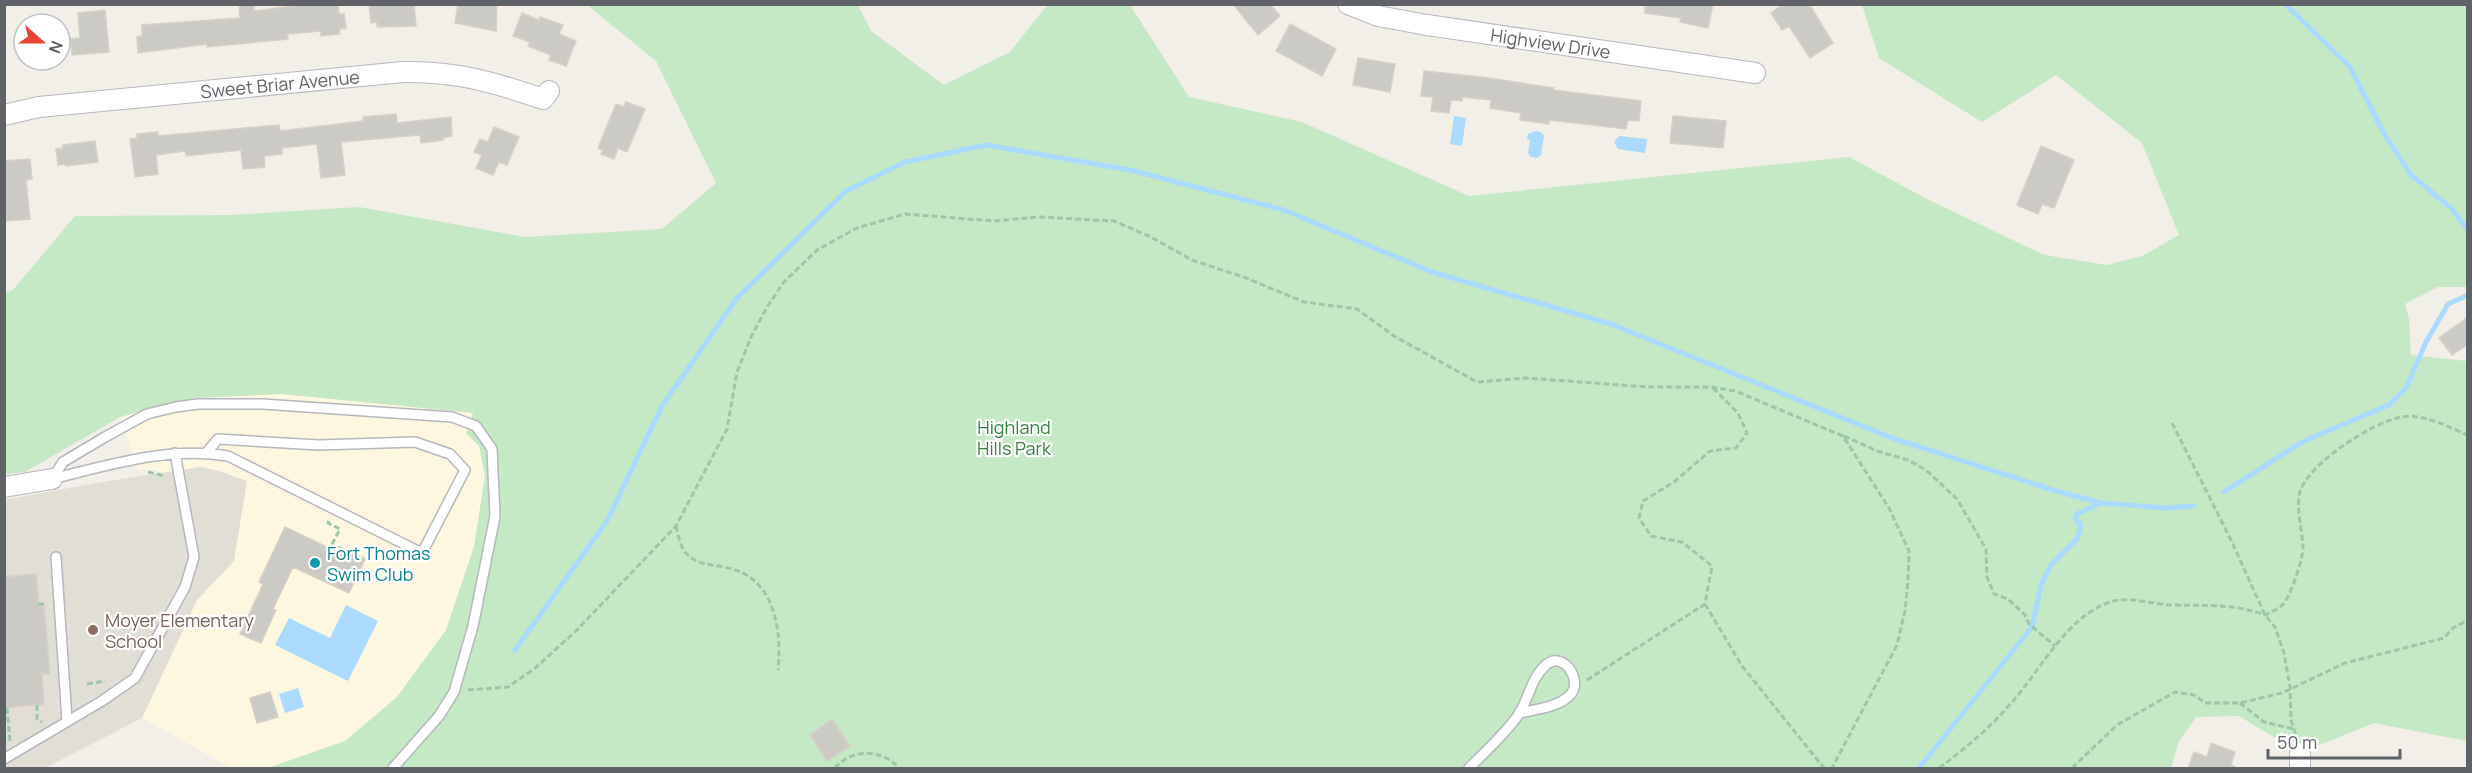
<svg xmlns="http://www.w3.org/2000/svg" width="2472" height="773" viewBox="0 0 2472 773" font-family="Manrope,sans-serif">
  <rect width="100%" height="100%" fill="#f1efe8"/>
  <path fill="#fef7e0" d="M282,394L474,413L485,476L474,547L446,630L397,697L345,741L268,768H232L142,718L197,600L234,561L201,467L163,473L151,469L138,471L120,417L195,398Z"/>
  <path fill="#e1ded6" d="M201,467L219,471L247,481L234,561L197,600L142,718L45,768H5L4,500L108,481Z"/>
  <path fill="#c5e8c5" d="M587,5H858L871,31L944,85L1010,52L1047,5H1130L1189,97L1302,122L1469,196L1849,157L1927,199L2044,255L2107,265L2142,256L2179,235L2142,143L2056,75L1982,122L1879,58L1862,5H2467V287H2438L2405,304L2409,319L2411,355L2467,361V741L2374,723L2300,753L2239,716L2196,717L2179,741L2171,768H268L345,741L397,697L446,630L474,547L485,476L479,446L466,433L473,413L282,394L195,398L120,417L25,472L5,474L4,293L13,290L75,216L230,215L359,207L525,237L662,229L716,183L656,61Z"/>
  <path fill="#aadaff" d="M1454,116L1466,118L1462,146L1450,144Z
    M1535,131L1541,132L1544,136L1541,155L1537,158L1531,157L1528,153L1530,140L1527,139L1528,134Z
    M1619,136L1647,139L1645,153L1618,149L1614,142Z
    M346,605L378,621L348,681L275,645L289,618L330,638Z
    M298,688L304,707L285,713L279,694Z"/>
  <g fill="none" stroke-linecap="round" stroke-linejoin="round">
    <path stroke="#aadaff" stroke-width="5" d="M2285,4L2350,67L2382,130L2410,174L2451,208L2468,230
      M2224,492L2302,442L2389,405L2406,388L2426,342L2448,304L2468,295
      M515,650L607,521L662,406L737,298L846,191L905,162L986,145L1130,170L1284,210L1432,272L1611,324L1892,438L2053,490L2101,503L2166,508L2193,506
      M1919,768L2032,627L2041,585L2051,565L2077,539L2081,524L2075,519L2077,514L2101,503"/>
  </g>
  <path fill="#cccac5" stroke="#d6d1c6" stroke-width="1.5" d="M239,4H254V11L308,4H338L339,14H344L346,28L339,29L340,34L321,36V31L287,34L288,39L207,47V44L138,53L137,37L142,36V25L240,18Z
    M369,4H414L416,26L377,27V22L371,23Z
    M458,4H497L496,31L455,23Z
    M1233,4H1270L1280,16L1258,35Z
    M1645,4H1713L1708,28L1680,22L1681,18L1645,13Z
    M1784,4H1809L1833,43L1810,58L1789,26L1782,30L1771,13Z
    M105,10L109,52L72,55L70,39L80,38L78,13Z
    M522,13L539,20L540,17L563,25L559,34L576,41L566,66L549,60L551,55L528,46L530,42L513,36Z
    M1290,24L1336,49L1322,76L1276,51Z
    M1358,58L1395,64L1390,92L1353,85Z
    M1424,71L1482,77L1554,88L1553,90L1641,101L1639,121L1628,120L1626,129L1549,120V124L1520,120L1521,113L1490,108L1491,100L1462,97V101L1451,100L1449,113L1431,111L1433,97L1421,96Z
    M626,102L645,109L627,152L618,148L614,159L601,154L603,150L598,148L616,104L624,107Z
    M396,114L397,123L451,117L452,136L443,138V140L421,143L420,135L341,142L345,175L321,178L317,144L282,148V154L264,156L265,167L243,169L241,150L186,156L185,151L156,155L158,174L135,177L130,139L137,138V134L158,132V136L279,125L280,131L363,121V117Z
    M1673,116L1726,121L1723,148L1670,143Z
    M494,127L519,137L507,165L499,162L493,175L476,168L482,155L474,152L480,139L488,142Z
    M95,141L98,162L66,166L65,164L58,165L56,149L63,148V145Z
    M2041,146L2074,160L2054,208L2042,204L2038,214L2017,205Z
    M30,159L32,179L26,180L30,219L6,221L4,161Z
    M2468,317V344L2452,355L2439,338Z
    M285,527L333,550L335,545L365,559L349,593L293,567L273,609L276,610L261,643L240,634L263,584L259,582Z
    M36,574L39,606H44L50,674H42L44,704L4,708V577Z
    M270,692L278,717L257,723L250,698Z
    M832,719L850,746L827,761L810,735Z
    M2211,743L2235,752L2231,765L2234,766V768H2188L2194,752L2207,757Z"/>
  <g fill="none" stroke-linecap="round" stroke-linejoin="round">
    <defs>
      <path id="lane" d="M52,479L63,462L105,437L147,414L176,407L198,404H263L452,417L476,426L492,449L495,516L473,626L454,692L439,716L393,768
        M52,479C109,465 169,446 228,456L422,553L465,470L450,454L415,442L319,445L218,439L207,452
        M56,557L67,720
        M4,759L102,701L135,678L185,587L194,557L175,453
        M1469,768C1486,751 1506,733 1519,714C1529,698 1531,678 1546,665C1562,650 1583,679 1571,694C1560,707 1534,710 1519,713"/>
      <g id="street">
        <path id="s1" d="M1348,4L1378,16L1427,25L1755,73"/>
        <path id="s2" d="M4,115L39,107L403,72C456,71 493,82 543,99L549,91"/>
        <path d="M4,487L52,479"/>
        <path d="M2300,768V753"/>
      </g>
    </defs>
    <use href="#lane" stroke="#b5b8bc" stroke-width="12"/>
    <use href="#street" stroke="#b5b8bc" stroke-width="22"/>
    <path stroke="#9cc7a9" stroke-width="3" stroke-dasharray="6 3" stroke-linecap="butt" d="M2172,423L2232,542L2265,615L2275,627L2284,653L2290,687L2291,720L2296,736
      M1844,436L1877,451L1908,460L1926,470L1957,499L1986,549L1987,577L1994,594L2008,599L2025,615L2029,624L2055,646
      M148,472L165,476
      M329,521L328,523L340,529L330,548
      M676,526C678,534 680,546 685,552C697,566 712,564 728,568C775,578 782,630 778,670
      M38,604H46
      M1705,604L1742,666L1824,768
      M1587,680L1705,604L1712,566L1682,542L1651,536L1639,518L1643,501L1674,482L1710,451L1736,448L1747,433L1738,413L1713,388
      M87,684L105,681
      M468,690L508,687L534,669L575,632L676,526L727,429L737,372L751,337L767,307L784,282L817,250L857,228L905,214L994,221L1039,217L1114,221L1151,237L1192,260L1246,278L1304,302L1357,309L1394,336L1477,382L1526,378L1648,387H1712L1735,391L1843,436L1889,508L1909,551L1908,581L1905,611L1897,645L1832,768
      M2240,703L2264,722L2294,729
      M37,705V719L42,722
      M7,708L10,741
      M835,768C852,748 882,749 899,768
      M1939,768C1966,748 1991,727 2013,701C2042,668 2065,620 2107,603C2127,595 2150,604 2170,605C2204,606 2233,603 2265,615C2271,612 2281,608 2284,603C2292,593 2303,558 2303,547C2302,530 2297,512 2299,496C2303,466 2373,422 2401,417C2423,413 2448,427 2468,435
      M2072,768L2117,725L2175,692L2194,695L2205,703H2240L2282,693L2345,663L2444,638L2453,628L2468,620"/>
    <use href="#lane" stroke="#fff" stroke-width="9"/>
    <use href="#street" stroke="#fff" stroke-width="20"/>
  </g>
  <circle fill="#0f9aa8" stroke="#fff" stroke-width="2" cx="315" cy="563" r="6"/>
  <circle fill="#8d6e63" stroke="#fff" stroke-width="2" cx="93" cy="630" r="6"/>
  <g text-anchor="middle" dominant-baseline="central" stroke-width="4.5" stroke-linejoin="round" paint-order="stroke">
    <g font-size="18" fill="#5f6368" stroke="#fff">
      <text stroke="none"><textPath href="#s1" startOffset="207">Highview Drive</textPath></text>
      <text stroke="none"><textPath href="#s2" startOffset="278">Sweet Briar Avenue</textPath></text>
    </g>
    <g font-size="18" fill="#348238" stroke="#fff">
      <text x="1014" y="427">Highland<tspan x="1014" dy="21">Hills Park</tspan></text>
    </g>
    <g font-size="18" fill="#0d838f" stroke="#fff" text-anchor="start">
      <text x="327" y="553">Fort Thomas<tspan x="327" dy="21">Swim Club</tspan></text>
    </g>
    <g font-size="18" fill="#785e54" stroke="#fff" text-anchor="start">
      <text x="105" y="620">Moyer Elementary<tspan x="105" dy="21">School</tspan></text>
    </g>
  </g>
  <rect width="2472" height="773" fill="none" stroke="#5f6368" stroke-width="12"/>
  <g transform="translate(42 42) rotate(111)"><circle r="28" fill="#ffffff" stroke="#bfc1c3" stroke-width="1.5"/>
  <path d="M0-4.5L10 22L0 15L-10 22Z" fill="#ea4335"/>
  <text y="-9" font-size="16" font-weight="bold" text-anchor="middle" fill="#5f6368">N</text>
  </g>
  <path d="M2268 749v9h132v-9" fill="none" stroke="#5f6368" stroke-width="3"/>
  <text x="2277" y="749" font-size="18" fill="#5f6368" stroke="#ffffff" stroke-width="4.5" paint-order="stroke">50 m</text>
</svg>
